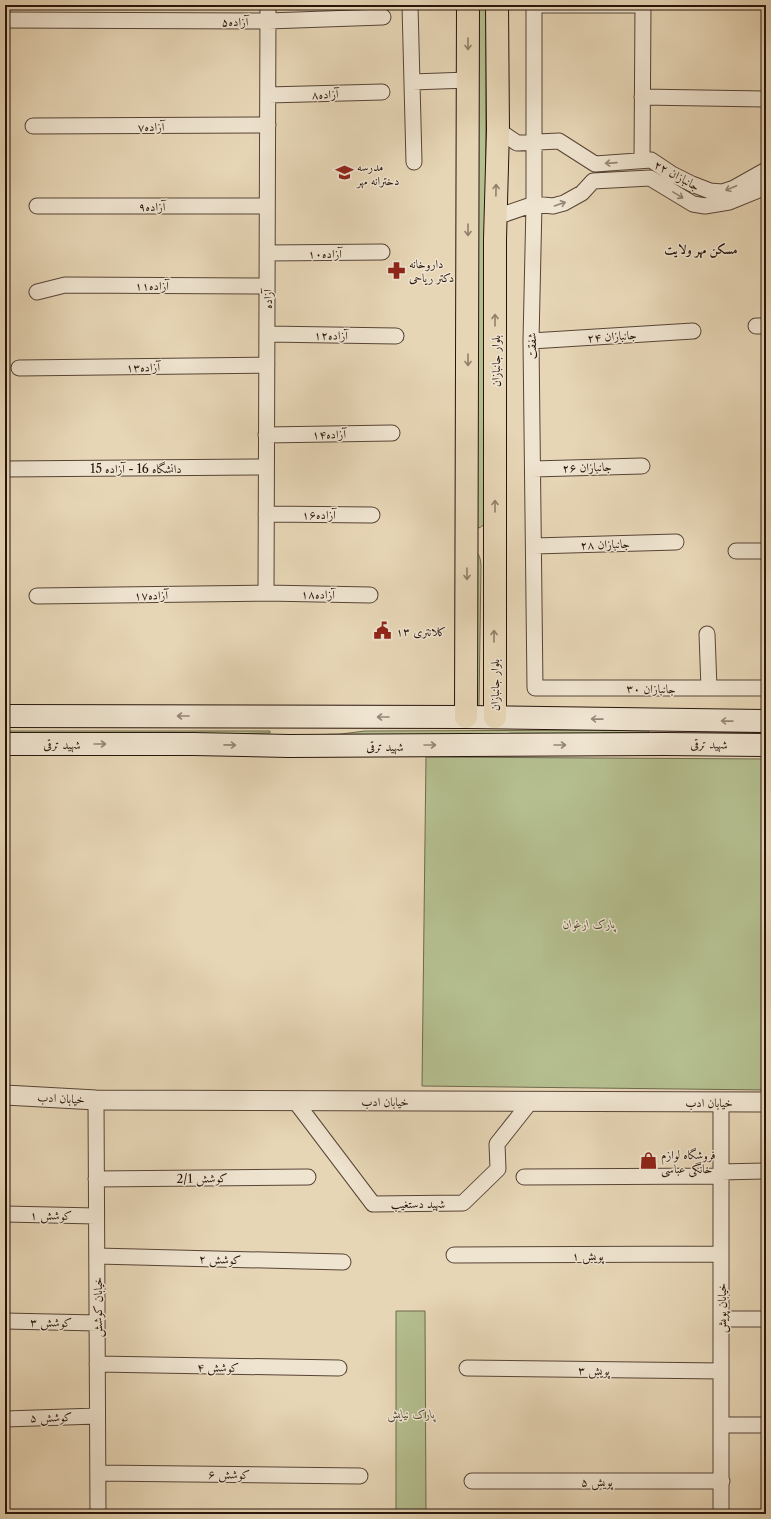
<svg xmlns="http://www.w3.org/2000/svg" width="771" height="1519" viewBox="0 0 771 1519" font-family="'Libre Caslon Text',Amiri,serif">
  <rect width="100%" height="100%" fill="#e7d6b6"/>
  <filter id="stains"><feTurbulence type="fractalNoise" baseFrequency=".005" numOctaves="4"/><feColorMatrix values="0 0 0 0 .2 0 0 0 0 .09 0 0 0 0 .02 0 0 0 .5 -.17"/></filter>
  <radialGradient id="worn" r=".72"><stop offset=".6" stop-color="#630" stop-opacity="0"/><stop offset="1" stop-color="#630" stop-opacity=".3"/></radialGradient>
  <path fill="#b4be8f" stroke="#6e694d" d="M473,5H486L485,524L479,528L476,526Z
    M475,554H478L480,558L481,565L479,706L477,710Z
    M640,730H648L649,732L603,733L591,738L304,735L341,734L365,731Z
    M5,731H270V733L5,739Z
    M426,757L766,759V1090L422,1086Z
    M396,1311H425L426,1514H396Z"/>
  <g fill="none" stroke-linecap="round" stroke-linejoin="round">
    <defs>
      <path id="minor" d="M410,5L414,162
        M534,5V204L531,341L535,688H766
        M534,5H643L642,161
        M5,20L268,21L383,17
        M412,82L468,80
        M268,95L382,92
        M642,97L766,99
        M33,126L268,125
        M498,130L517,143L559,141L595,164L651,160L672,174L692,184L710,191L722,192L734,188L766,170
        M37,206H267
        M496,217L534,204L553,206L564,203L582,193L593,181L650,178L693,204L705,206L729,202L766,187
        M267,253L382,252
        M37,292L65,285L267,286
        M756,326H766
        M267,334L396,336
        M531,341L693,331
        M19,368L267,365
        M266,435L392,433
        M5,469L266,467
        M533,469L642,466
        M266,514L372,515
        M534,546L676,542
        M736,551H766
        M266,593L268,5
        M37,596L266,593L370,595
        M707,634L709,688
        M96,1100L98,1514
        M295,1101L373,1204L463,1203L498,1169L497,1144L531,1101
        M721,1102V1514
        M721,1172L766,1171
        M524,1177L721,1176
        M96,1179L308,1177
        M5,1214L96,1216
        M454,1255L721,1254
        M97,1256L343,1262
        M721,1319H766
        M5,1321L97,1323
        M97,1364L339,1368
        M467,1368L721,1371
        M5,1419L97,1416
        M721,1425H766
        M98,1473L360,1476
        M472,1481H722"/>
      <path id="tertiary" d="M5,1095L96,1100L766,1102"/>
      <path id="secondary" d="M5,716L466,717L766,721
        M5,744H193L289,746L665,744L766,745"/>
      <path id="primary" d="M466,717L468,5
        M495,717V239L498,130L497,5"/>
    </defs>
    <use href="#minor" stroke="#574436" stroke-width="17"/>
    <use href="#tertiary" stroke="#574436" stroke-width="21"/>
    <use href="#secondary" stroke="#27140b" stroke-width="24"/>
    <use href="#primary" stroke="#27140b" stroke-width="24"/>
    <use href="#minor" stroke="#efe4d0" stroke-width="15"/>
    <use href="#tertiary" stroke="#efe4d0" stroke-width="19"/>
    <use href="#secondary" stroke="#efe4d0" stroke-width="22"/>
    <use href="#primary" stroke="#e7d6b6" stroke-width="22"/>
  </g>
  <defs><path id="oneway-shaft" d="M-6 0H5M1.5-3L5.5 0L1.5 3" fill="none" stroke-width="1.6" stroke-linecap="round" stroke-linejoin="round"/></defs>
  <g stroke="#917f69">
    <use href="#oneway-shaft" transform="translate(468 44) rotate(90)"/>
    <use href="#oneway-shaft" transform="translate(496 190) rotate(-89)"/>
    <use href="#oneway-shaft" transform="translate(468 230) rotate(90)"/>
    <use href="#oneway-shaft" transform="translate(495 320) rotate(-90)"/>
    <use href="#oneway-shaft" transform="translate(468 360) rotate(90)"/>
    <use href="#oneway-shaft" transform="translate(495 506) rotate(-90)"/>
    <use href="#oneway-shaft" transform="translate(467 574) rotate(90)"/>
    <use href="#oneway-shaft" transform="translate(494 636) rotate(-90)"/>
  </g>
  <g stroke="#958677">
    <use href="#oneway-shaft" transform="translate(611 163) rotate(176)"/>
    <use href="#oneway-shaft" transform="translate(731 188) rotate(157)"/>
    <use href="#oneway-shaft" transform="translate(678 195) rotate(31)"/>
    <use href="#oneway-shaft" transform="translate(560 204) rotate(-19)"/>
    <use href="#oneway-shaft" transform="translate(183 716) rotate(-180)"/>
    <use href="#oneway-shaft" transform="translate(383 717) rotate(-180)"/>
    <use href="#oneway-shaft" transform="translate(597 719) rotate(-179)"/>
    <use href="#oneway-shaft" transform="translate(727 721) rotate(-179)"/>
    <use href="#oneway-shaft" transform="translate(100 744)"/>
    <use href="#oneway-shaft" transform="translate(230 745) rotate(1)"/>
    <use href="#oneway-shaft" transform="translate(430 745)"/>
    <use href="#oneway-shaft" transform="translate(560 745)"/>
  </g>
  <defs>
    <symbol id="school-bare" viewBox="-9 -9 18 18"><path d="M0-5L7-2L0 1L-7-2ZM-4 1L0 2.5L4 1V4Q0 6-4 4Z" fill="#8f2418" stroke="#efe4d0" stroke-width="2.5" paint-order="stroke"/></symbol>
    <symbol id="pharmacy-bare" viewBox="-9 -9 18 18"><path d="M-2-6h4v4h4v4h-4v4h-4v-4h-4v-4h4Z" fill="#8f2418" stroke="#efe4d0" stroke-width="2.5" paint-order="stroke"/></symbol>
    <symbol id="civic-bare" viewBox="-9 -9 18 18"><path d="M-.6-6.5H3V-4.5H.6V-3L4-1V1h2V6H-6V1h2V-1L-.6-3ZM-1.2 2.5V6h2.4V2.5Z" fill="#8f2418" stroke="#efe4d0" stroke-width="2.5" paint-order="stroke"/></symbol>
    <symbol id="shop-bare" viewBox="-9 -9 18 18"><path d="M-5-2.5h2.3a2.7 3.5 0 0 1 5.4 0H5L5.5 6h-11ZM-1.5-2.5h3a1.5 2.3 0 0 0-3 0Z" fill="#8f2418" stroke="#efe4d0" stroke-width="2.5" paint-order="stroke"/></symbol>
  </defs>
  <g fill-rule="evenodd">
    <use href="#school-bare" x="332" y="160" width="25" height="25"/>
    <use href="#pharmacy-bare" x="384" y="258" width="25" height="25"/>
    <use href="#civic-bare" x="370" y="618" width="25" height="25"/>
    <use href="#shop-bare" x="636" y="1148" width="25" height="25"/>
  </g>
  <g text-anchor="middle" dominant-baseline="central" stroke-width="3" stroke-linejoin="round" paint-order="stroke">
    <g font-size="12" fill="#27140b" stroke="#efe4d0">
      <text x="235" y="21">آزاده۵</text>
      <text transform="translate(325 94) rotate(-2)">آزاده۸</text>
      <text x="151" y="126">آزاده۷</text>
      <text transform="translate(677 175) rotate(29)">جانبازان ۲۲</text>
      <text x="152" y="206">آزاده۹</text>
      <text x="325" y="253">آزاده۱۰</text>
      <text x="152" y="285">آزاده۱۱</text>
      <text transform="translate(267 299) rotate(-90)">آزاده</text>
      <text transform="translate(331 335) rotate(1)">آزاده۱۲</text>
      <text transform="translate(612 336) rotate(-4)">جانبازان ۲۴</text>
      <text transform="translate(531 346) rotate(-90)">شفقت</text>
      <text transform="translate(495 361) rotate(-90)">بلوار جانبازان</text>
      <text transform="translate(143 367) rotate(-1)">آزاده۱۳</text>
      <text transform="translate(329 434) rotate(-1)">آزاده۱۴</text>
      <text transform="translate(587 467) rotate(-2)">جانبازان ۲۶</text>
      <text x="136" y="468">دانشگاه 16 - آزاده 15</text>
      <text x="319" y="514">آزاده۱۶</text>
      <text transform="translate(605 544) rotate(-2)">جانبازان ۲۸</text>
      <text transform="translate(318 594) rotate(1)">آزاده۱۸</text>
      <text transform="translate(151 595) rotate(-1)">آزاده۱۷</text>
      <text transform="translate(494 685) rotate(-90)">بلوار جانبازان</text>
      <text x="651" y="688">جانبازان ۳۰</text>
      <text x="62" y="744">شهید ترقی</text>
      <text transform="translate(709 744) rotate(1)">شهید ترقی</text>
      <text x="385" y="746">شهید ترقی</text>
      <text transform="translate(61 1098) rotate(3)">خیابان ادب</text>
      <text x="385" y="1101">خیابان ادب</text>
      <text x="709" y="1102">خیابان ادب</text>
      <text transform="translate(202 1178) rotate(-1)">کوشش 2/1</text>
      <text x="418" y="1203">شهید دستغیب</text>
      <text transform="translate(51 1215) rotate(1)">کوشش ۱</text>
      <text x="588" y="1255">پویش ۱</text>
      <text transform="translate(220 1259) rotate(2)">کوشش ۲</text>
      <text transform="translate(97 1307) rotate(-90)">خیابان کوشش</text>
      <text transform="translate(721 1308) rotate(-90)">خیابان پویش</text>
      <text transform="translate(51 1322) rotate(1)">کوشش ۳</text>
      <text transform="translate(218 1367) rotate(1)">کوشش ۴</text>
      <text transform="translate(594 1370) rotate(1)">پویش ۳</text>
      <text transform="translate(51 1417) rotate(-1)">کوشش ۵</text>
      <text transform="translate(229 1474) rotate(1)">کوشش ۶</text>
      <text x="597" y="1481">پویش ۵</text>
    </g>
    <g font-size="12" fill="#27140b" stroke="#efe4d0" text-anchor="start">
      <text x="357" y="166">مدرسه<tspan x="357" dy="14">دخترانه مهر</tspan></text>
      <text x="409" y="263">داروخانه<tspan x="409" dy="14">دکتر ریاحی</tspan></text>
      <text x="396" y="631">کلانتری ۱۳</text>
      <text x="661" y="1154">فروشگاه لوازم<tspan x="661" dy="14">خانگی عباسی</tspan></text>
    </g>
    <g font-size="12" font-style="italic" fill="#514733" stroke="#efe4d0">
      <text x="589" y="923">پارک ارغوان</text>
      <text x="411" y="1413">پارک نیایش</text>
    </g>
    <g font-size="13" font-weight="bold" fill="#27140b" stroke="#efe4d0">
      <text x="701" y="249">مسکن مهر ولایت</text>
    </g>
  </g>
  <rect width="771" height="1519" fill="none" stroke="#e7d6b6" stroke-width="20"/>
  <rect x="6" y="6" width="759" height="1507" fill="none" stroke="#27140b" stroke-width="2"/>
  <rect x="10" y="10" width="751" height="1499" fill="none" stroke="#27140b"/>
  <rect width="100%" height="100%" filter="url(#stains)"/>
  <rect width="100%" height="100%" fill="url(#worn)"/>
</svg>
